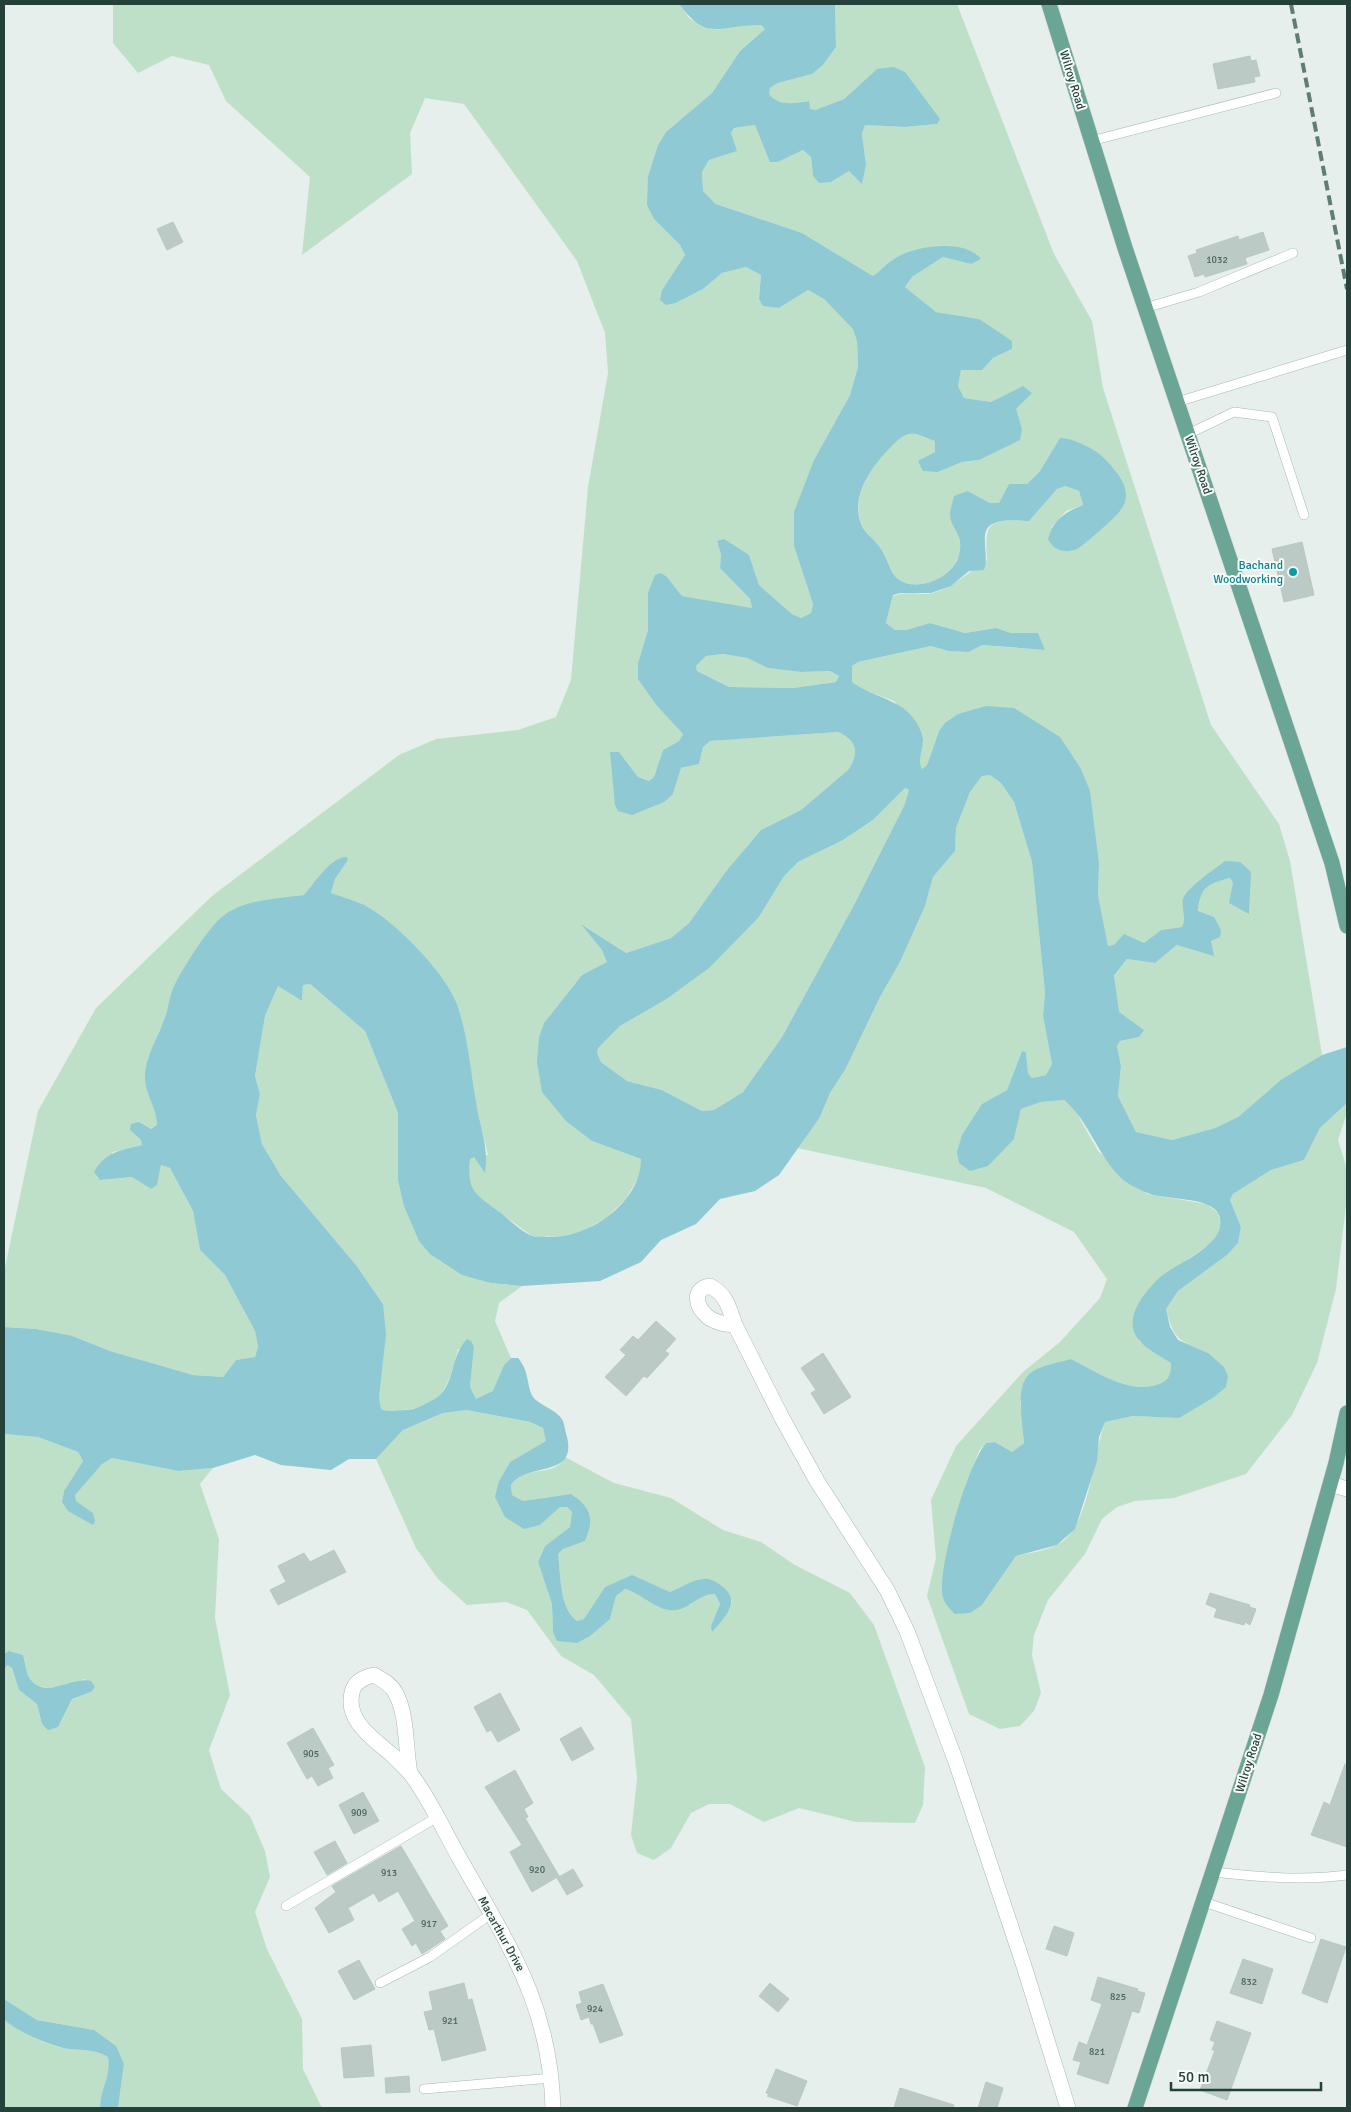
<svg xmlns="http://www.w3.org/2000/svg" width="1351" height="2112" viewBox="0 0 1351 2112" font-family="Signika,sans-serif">
  <rect width="100%" height="100%" fill="#e6efeb"/>
  <path fill="#bfe0c8" d="M113,4H679L690,19L717,30L742,24L761,25L765,29L740,51L712,93L666,132L658,145L648,176L654,219L680,245L685,255L662,290L676,303L703,289L722,273L746,267L761,275L759,299L779,308L808,290L824,299L854,329L857,341L858,367L850,395L814,460L794,546L813,604L811,613L801,618L792,614L759,585L749,555L717,542L721,555L720,568L750,599L752,608L682,596L667,577L648,593V630L638,663L657,706L683,734L679,741L663,750L654,777L649,781L638,777L619,752L615,804L673,794L681,768L699,764L703,747L709,741L838,732C857,741 860,752 848,770L801,810L761,830L727,870L689,923L671,938L626,953L583,925L602,950L608,962L582,975L544,1023L539,1037L592,1141L641,1159V1173L625,1200L606,1218L582,1231L560,1237L532,1236L473,1193L468,1180L470,1159L474,1156L488,1155L476,1105L361,903L331,893L335,879L348,860L331,865L304,895L254,903L234,909L222,916L175,984L165,1019L148,1057L145,1080L157,1114V1125L151,1129L139,1123L130,1130L141,1140L142,1145L113,1152L100,1180L132,1177L151,1189L157,1184L161,1165L170,1168L193,1211L200,1250L225,1275L255,1331L258,1347L255,1357L236,1360L223,1377L193,1375L110,1351L72,1337L36,1329L4,1327V1272L38,1111L96,1008L212,896L399,755L436,739L518,730L556,717L571,680L588,487L608,373L605,333L577,261L464,104L425,98L410,133L412,174L302,255L310,177L226,101L209,65L172,56L138,73L113,43Z
    M835,4H957L1054,254L1092,321L1103,388L1211,725L1279,824L1290,861L1322,1055L1282,1079L1238,1117L1215,1128L1172,1140L1136,1132L1118,1096L1121,1066L1117,1046L1120,1041L1139,1037L1118,1012L1114,977L1127,959L1155,963L1177,945L1198,911L1201,894L1209,883L1230,878L1233,883L1240,862L1183,901L1185,922L1182,927L1161,930L1144,943L1108,947L1098,895L1099,864L939,731L927,765L922,769L918,761L923,736L894,701L864,690L852,682V666L858,662L931,646L948,651L969,652L982,645L1044,650L1038,633H1011L996,628L965,633L930,623L906,630H895L886,623L893,596C906,590 920,596 933,593C953,588 970,571 987,560C984,519 990,520 1029,521L1057,489L1065,486L1079,491L1083,505L1066,511L1051,528L1121,511L1126,498L1125,488L1060,439L1040,471L1027,484H1009L999,503H990L968,491L950,515C953,522 960,532 961,539C961,551 958,562 950,571C940,583 911,590 898,579C890,572 887,557 881,549C876,541 866,534 862,525C852,502 866,474 882,456C905,432 903,428 935,441L938,472L962,462L979,460L1022,429L1015,409L1031,393L1023,387L991,402L964,398L958,386L961,370L982,369L993,358L1012,349L979,319L936,312L905,287L912,277L943,257L971,264L977,254L895,258L873,276L802,233L716,204L703,191L702,172L709,160L736,151L731,133L734,128L755,125L778,162L803,150L811,157L813,176L831,182L849,171L862,183L866,165L862,134L865,125L905,127L937,124L877,69L844,99L815,110H810L808,101C793,103 780,107 769,94L770,88L778,83L812,74L823,65L836,47Z
    M723,654L747,658L769,668L801,672L830,671L839,676L836,682L793,688L729,687L697,671L696,666L706,656Z
    M990,775L1001,783L1014,802L1032,862L1045,993L1043,1016L1052,1064L1046,1075L1032,1078L1028,1073L1026,1052L1022,1051L1007,1090L982,1104L1014,1139L1021,1109L1041,1102L1064,1100L1075,1110L1098,1151L1147,1194L1207,1204L1218,1213L1221,1224L1218,1234L1210,1244L1159,1279L1139,1341L1171,1363C1171,1374 1169,1380 1159,1384C1129,1395 1097,1372 1071,1359L1020,1402L1024,1443L1012,1452L995,1442L986,1443L979,1451L965,1487L982,1605L1016,1556C1029,1553 1045,1551 1057,1545C1090,1529 1093,1454 1105,1422L1133,1416L1179,1418L1208,1353C1179,1340 1174,1341 1166,1309L1178,1291L1227,1255L1238,1243L1241,1227L1230,1200L1233,1194L1271,1170L1304,1160L1320,1128L1347,1103V1113L1338,1140L1347,1169V1197L1336,1289L1317,1363L1292,1415L1246,1474L1174,1498L1135,1501L1117,1507L1102,1519L1085,1554L1048,1600L1034,1635L1032,1655L1041,1693L1034,1711L1020,1726L1000,1729L969,1714L927,1596L936,1558L931,1500L956,1446L1023,1372L1060,1342L1100,1298L1107,1279L1074,1232L986,1188L797,1148L820,1117L830,1093L846,1068L880,997L900,962L925,906L933,877L955,851L956,828L970,792L982,776Z
    M905,788L909,790L904,806L854,905L782,1037L743,1092L714,1110L702,1111L662,1090L627,1081L601,1062L597,1053V1048L620,1026L665,1000L759,917L784,876L798,862L843,840L873,820Z
    M310,984L365,1031L398,1113V1180L491,1283L522,1286L499,1303L495,1321L511,1358L504,1365L494,1391L476,1400L470,1387L474,1347L458,1349C449,1383 445,1406 404,1410C396,1411 388,1413 381,1409L379,1397L383,1304L356,1265L281,1176L262,1144L256,1115L260,1094L255,1076L265,1016L278,986L302,1001L303,985Z
    M467,1410L530,1422L543,1428L547,1441L510,1462L499,1481L540,1525L560,1507H567L572,1512L570,1527L545,1546L538,1562L552,1604L553,1632L610,1619L616,1596L625,1589L637,1592L657,1606L690,1605L707,1593L715,1594L720,1604L711,1626L732,1601L700,1579L670,1592L632,1576L605,1587L584,1619L577,1621C559,1608 561,1575 558,1554L563,1549L585,1541C595,1519 591,1507 571,1494L523,1501L512,1495L511,1485C523,1467 541,1475 557,1466C560,1464 563,1460 565,1457L614,1483L671,1498L723,1530L761,1542L795,1565L850,1593L874,1625L925,1767L923,1805L915,1823L856,1822L799,1808L764,1822L730,1804H709L691,1813L671,1848L654,1860L637,1853L631,1835L637,1778L631,1719L594,1675L561,1656L527,1610L506,1602L467,1605L438,1579L416,1548L376,1459L403,1430L443,1413Z
    M4,1434L38,1437L78,1452L83,1461L64,1491L62,1502L93,1513L75,1501L74,1495L102,1463L112,1458L178,1471L213,1468L200,1484L219,1539L215,1618L230,1695L209,1750L221,1789L250,1816L265,1851L270,1877L255,1912L267,1949L302,2019L303,2069L322,2108H118L124,2064L94,2030L37,2020L4,1999V1671L7,1665L12,1668L19,1690L37,1704L42,1724L58,1727L72,1699L91,1692L85,1679C69,1684 41,1696 29,1678C26,1672 25,1662 23,1655L9,1651L4,1654Z
    M4,2020C21,2032 41,2043 63,2048C78,2051 94,2048 108,2057C111,2077 100,2089 100,2108H4Z"/>
  <path fill="#8ec9d4" fill-rule="evenodd" d="M679,4H835L836,47L823,65L812,74L778,83L770,88L769,94C780,107 793,103 809,101L810,109L815,110L844,99L877,69L894,67L905,72L940,119L937,124L905,127L865,125L862,134L866,165L862,184L849,171L831,182L819,183L813,176L811,157L803,150L778,162H770L755,125L734,128L731,133L737,151L709,160L702,172L703,191L716,204L802,233L873,276C880,271 886,264 894,259C913,246 965,238 981,259L971,264L943,257L912,277L905,287L936,312L979,319L1012,341V349L993,358L982,370H961L958,386L964,398L991,402L1023,386L1032,393L1016,409L1022,429L1020,440L979,460L962,462L938,472L923,471L918,461L935,452V441C908,430 907,430 887,451C869,470 850,499 862,526C866,534 876,541 881,549C887,557 890,573 898,579C916,593 952,578 958,558C966,533 951,531 950,515C950,509 953,502 954,496L968,491L990,503H999L1009,484H1027L1040,471L1060,438C1073,438 1095,449 1104,458C1114,469 1127,482 1126,497C1126,501 1123,508 1120,511C1115,518 1083,546 1077,549C1065,554 1053,550 1048,539C1053,520 1065,512 1083,505L1079,491L1065,486L1057,489L1029,521C1016,521 987,516 985,535C984,548 988,558 984,570L969,571L951,586L931,593H900L893,595L886,623L895,630H906L930,623L965,633L996,628L1011,633H1038L1045,650L982,645L969,652L948,651L931,646L858,662L852,666V682C878,701 909,698 922,734C926,746 916,757 922,769L927,765L939,731L945,723L958,714L986,706L1014,708L1060,737L1081,769L1090,791L1099,864L1098,895L1108,946L1114,945L1124,934L1144,943L1161,930L1182,927C1187,918 1181,909 1183,899C1187,887 1214,870 1225,861L1240,862L1251,872L1249,914L1229,903L1233,883L1230,878C1206,884 1201,887 1198,911L1214,917L1221,930L1220,937L1211,941L1214,956L1177,945L1155,963L1127,959L1114,976L1119,1012L1144,1030L1139,1037L1120,1041L1117,1046L1121,1066L1118,1096L1136,1132L1172,1140L1215,1128L1238,1117L1282,1079L1322,1055L1347,1047V1103L1320,1128L1304,1160L1271,1170L1233,1194L1230,1200L1241,1227L1238,1243L1227,1255L1178,1291L1166,1309L1170,1327L1178,1340L1208,1353L1224,1367L1228,1376L1226,1387L1214,1397L1179,1418L1133,1416L1105,1422L1099,1437L1097,1461L1075,1529L1057,1545L1016,1556L982,1605L970,1613L955,1614C948,1607 942,1601 942,1591C940,1561 967,1466 986,1443L995,1442L1012,1452L1024,1443C1023,1427 1016,1393 1026,1378C1033,1366 1059,1363 1071,1359C1097,1372 1129,1395 1159,1384C1169,1380 1171,1374 1171,1363C1161,1356 1147,1350 1140,1341C1121,1321 1143,1294 1158,1279C1175,1263 1230,1245 1219,1215C1211,1195 1162,1201 1145,1192C1137,1188 1125,1183 1119,1176C1097,1153 1088,1120 1064,1100L1041,1102L1021,1109L1014,1139L988,1166L970,1171L959,1163L957,1152L962,1135L982,1104L1007,1090L1022,1051L1026,1052L1028,1073L1032,1078L1046,1075L1052,1064L1043,1016L1045,993L1032,862L1014,802L1001,783L990,775L982,776L970,792L956,828L955,851L933,877L925,906L900,962L880,997L846,1068L830,1093L820,1117L779,1175L755,1191L720,1199L696,1224L661,1240L641,1262L600,1281L522,1286L491,1283L462,1275L430,1254L419,1241L404,1206L398,1180V1113L365,1031L310,984L303,985L302,1001L278,986L265,1016L255,1076L260,1094L256,1115L262,1144L281,1176L356,1265L383,1304L386,1334L379,1397L381,1409C389,1413 398,1410 407,1410C416,1409 422,1406 429,1402C458,1389 447,1360 467,1339L471,1341L474,1347L470,1387L476,1399L493,1391L504,1365L511,1358H518C530,1372 526,1385 533,1397C540,1406 558,1410 563,1421C565,1426 565,1432 567,1437C577,1479 527,1461 511,1485L512,1495L523,1501L571,1494C591,1507 595,1519 585,1541L563,1549L558,1554C561,1575 559,1608 577,1621L584,1619L605,1587L632,1575L670,1592C680,1588 692,1580 702,1579C712,1578 716,1582 723,1587C742,1602 723,1619 712,1632L711,1626L720,1604L715,1594C700,1593 691,1608 676,1610C658,1613 642,1593 625,1589L616,1596L610,1619L590,1636L577,1643L557,1641L553,1632L552,1604L538,1562L545,1546L570,1527L572,1512L567,1507H560L540,1525L524,1529L505,1517L495,1497L499,1481L510,1462L546,1441L543,1428L530,1422L467,1410L443,1413L403,1430L376,1459H349L331,1470L281,1465L255,1455L213,1468L178,1471L112,1458L102,1464L75,1495L76,1501L93,1513L95,1521L93,1525L68,1511L62,1502L64,1491L83,1461L78,1452L38,1437L4,1434V1327L36,1329L72,1336L110,1351L193,1375L223,1377L236,1360L255,1357L258,1347L255,1331L225,1275L200,1250L193,1211L170,1168L161,1165L157,1185L151,1189L132,1177L100,1180L94,1172C105,1152 121,1150 142,1145L141,1140L130,1130L131,1124L139,1122L151,1129L157,1125C157,1108 145,1094 145,1078C145,1056 157,1040 164,1020C169,1009 169,995 175,984C183,968 210,925 224,915C246,899 278,899 304,895C315,883 330,857 347,857L348,860L335,879L331,893C340,896 350,899 360,903C390,916 444,971 456,1002C468,1034 470,1069 476,1102C480,1128 489,1146 485,1173L474,1157L470,1159C467,1191 474,1193 498,1211C508,1218 520,1231 532,1236C536,1237 543,1236 547,1237C588,1239 641,1203 641,1159L592,1141L566,1121L542,1092L537,1062L539,1037L544,1023L582,975L607,962L602,950L581,924L626,953L671,938L689,923L727,870L761,830L801,810L848,770C860,752 857,741 838,732L710,741L703,747L699,764L681,768L673,794L664,802L632,815L618,811L615,805L610,752H619L638,777L649,781L654,777L663,750L679,741L683,734L657,706L638,679V663L648,630V593L655,575L661,573L667,577L682,596L752,608L750,599L720,568L721,555L717,541L724,539L749,555L759,585L792,614L801,618L811,613L813,604L794,546V512L814,460L850,395L858,367L857,341L853,329L824,299L808,290L779,308L763,306L759,299L761,275L746,267L722,273L703,289L676,303L666,305L660,300L662,290L685,255L680,245L654,219L647,205L648,176L658,145L666,132L712,93L740,51L765,29L761,25C720,24 709,44 679,4ZM723,654L747,658L768,668L801,672L830,671L839,676L836,682L793,688L729,687L697,671L696,666L706,656ZM905,788L909,790L904,806L854,905L782,1037L743,1092L714,1110L702,1111L662,1090L627,1081L601,1062L597,1053L598,1048L620,1026L665,1000L709,968L759,917L784,876L798,862L843,840L873,820Z
    M9,1651L23,1655C25,1662 26,1673 30,1679C46,1700 72,1676 91,1681L95,1687L91,1692L72,1699L58,1727L48,1730L42,1724L37,1704L19,1690L12,1668L7,1665L4,1671V1654Z
    M4,1999L37,2020L94,2030L116,2046L124,2064L118,2108H100C100,2089 111,2077 108,2057C94,2048 78,2051 63,2048C41,2042 21,2033 4,2020Z"/>
  <path fill="#bbcac4" stroke="#b8c9c2" d="M1250,56L1251,61L1256,60L1260,76L1254,77L1255,82L1218,89L1213,64Z
    M173,222L183,242L167,250L157,229Z
    M1263,232L1269,250L1245,258L1247,264L1205,277L1204,274L1195,277L1188,256L1197,253L1196,250L1238,236L1239,240Z
    M1302,542L1314,595L1284,602L1272,549Z
    M656,1321L676,1339L665,1351L669,1354L647,1378L644,1376L626,1396L605,1377L626,1355L620,1350L633,1336L638,1340Z
    M823,1353L851,1397L824,1414L811,1393L816,1390L801,1368Z
    M334,1550L346,1572L278,1605L270,1590L286,1582L278,1566L304,1553L310,1562Z
    M1210,1593L1250,1605L1249,1607L1256,1609L1250,1625L1245,1622L1244,1625L1214,1617L1217,1609L1206,1604Z
    M500,1693L520,1730L498,1742L491,1730L487,1732L474,1707Z
    M581,1727L594,1749L572,1761L560,1739Z
    M313,1728L334,1765L328,1768L333,1778L318,1786L312,1776L307,1779L287,1743Z
    M1345,1764H1347V1847L1311,1835L1324,1802L1330,1805Z
    M515,1770L533,1803L524,1809L528,1817L525,1818L559,1876L532,1892L510,1852L522,1845L485,1787Z
    M363,1792L379,1821L354,1834L339,1805Z
    M335,1841L347,1863L327,1875L314,1852Z
    M401,1846L448,1926L440,1931L445,1939L422,1954L416,1943L412,1946L402,1929L415,1921L398,1891L379,1902L374,1893L348,1908L354,1920L329,1933L315,1908L336,1892L332,1886Z
    M573,1869L583,1886L567,1895L557,1878Z
    M1054,1926L1074,1933L1067,1956L1046,1949Z
    M1321,1939L1346,1947L1327,2003L1302,1993Z
    M1243,1959L1273,1969L1262,2004L1230,1993Z
    M359,1960L375,1989L354,2000L338,1971Z
    M1098,1977L1138,1989L1137,1991L1145,1993L1139,2013L1132,2011L1108,2084L1077,2074L1081,2062L1073,2060L1079,2042L1087,2045L1102,2004L1091,2000Z
    M464,1983L468,2000L472,1999L486,2050L442,2061L434,2029L429,2030L424,2012L433,2010L429,1992Z
    M770,1983L789,1999L778,2012L759,1996Z
    M603,1984L623,2035L600,2043L593,2024H591L589,2017L581,2020L576,2005L582,2003L579,1992Z
    M1217,2021L1251,2033L1227,2100L1200,2090L1215,2050H1212L1215,2042L1210,2040Z
    M371,2045L374,2076L344,2078L341,2048Z
    M776,2069L807,2081L797,2106L767,2096L769,2094L766,2093Z
    M409,2076L410,2092L386,2093L385,2078Z
    M986,2082L1003,2088L997,2108H978Z
    M900,2088L954,2105L953,2108H894Z"/>
  <g fill="none" stroke-linecap="round" stroke-linejoin="round">
    <defs>
      <path id="service" d="M1091,141L1276,93
        M1145,308L1199,292L1293,253
        M1177,402L1347,350
        M1188,434L1234,412L1272,417L1304,515
        M1213,1872C1259,1877 1302,1881 1347,1875
        M1204,1902L1311,1938
        M286,1906L436,1818
        M380,1983L430,1957L491,1914
        M424,2089L552,2078"/>
      <path id="minor" d="M710,1286C727,1295 729,1308 735,1325C725,1324 716,1323 708,1317C696,1307 691,1289 710,1286Z
        M735,1325L782,1418L817,1481L887,1590L907,1631L956,1762L1024,1966L1068,2108
        M1330,1484L1347,1489
        M374,1675C382,1680 391,1684 395,1692C408,1715 405,1748 410,1773C404,1767 398,1760 391,1754C372,1738 343,1719 353,1689C357,1680 365,1677 374,1675Z
        M410,1773C430,1799 444,1831 460,1859C509,1946 550,2004 553,2108"/>
      <path id="primary" d="M1049,4L1125,248L1332,863L1347,926
        M1135,2108L1271,1695L1336,1463L1347,1413"/>
    </defs>
    <use href="#service" stroke="#a8b8b2" stroke-width="10"/>
    <use href="#minor" stroke="#a8b8b2" stroke-width="16"/>
    <use href="#primary" stroke="#c2cac8" stroke-width="16"/>
    <use href="#service" stroke="#fff" stroke-width="9"/>
    <use href="#minor" stroke="#fff" stroke-width="15"/>
    <use href="#primary" stroke="#6aa596" stroke-width="15"/>
    <path stroke="#5f7d75" stroke-width="4" stroke-dasharray="10 5" stroke-linecap="butt" d="M1291,4L1347,289"/>
  </g>
  <circle fill="#0f9aa8" stroke="#f7fbf9" stroke-width="2" cx="1293" cy="572" r="5"/>
  <g text-anchor="middle" dominant-baseline="central" stroke-width="4" stroke-linejoin="round" paint-order="stroke">
    <g font-size="10" fill="#4a645c">
      <text x="1217" y="260">1032</text>
      <text x="311" y="1754">905</text>
      <text x="359" y="1813">909</text>
      <text x="537" y="1870">920</text>
      <text x="389" y="1873">913</text>
      <text x="429" y="1924">917</text>
      <text x="1249" y="1982">832</text>
      <text x="1118" y="1997">825</text>
      <text x="595" y="2009">924</text>
      <text x="450" y="2021">921</text>
      <text x="1097" y="2052">821</text>
    </g>
    <g font-size="12" fill="#24423a" stroke="#f7fbf9">
      <text transform="translate(1072 80) rotate(73)">Wilroy Road</text>
      <text transform="translate(1198 465) rotate(71)">Wilroy Road</text>
      <text transform="translate(1249 1763) rotate(-72)">Wilroy Road</text>
      <text transform="translate(501 1934) rotate(61)">Macarthur Drive</text>
    </g>
    <g font-size="12" fill="#0d838f" stroke="#f7fbf9" text-anchor="end">
      <text x="1283" y="565">Bachand<tspan x="1283" dy="14">Woodworking</tspan></text>
    </g>
  </g>
  <rect width="1351" height="2112" fill="none" stroke="#24423a" stroke-width="10"/>
  <path d="M1171 2082v8h150v-8" fill="none" stroke="#24423a" stroke-width="2.5"/>
  <text x="1178" y="2082" font-size="15" fill="#24423a" stroke="#f7fbf9" stroke-width="4" paint-order="stroke">50 m</text>
</svg>
